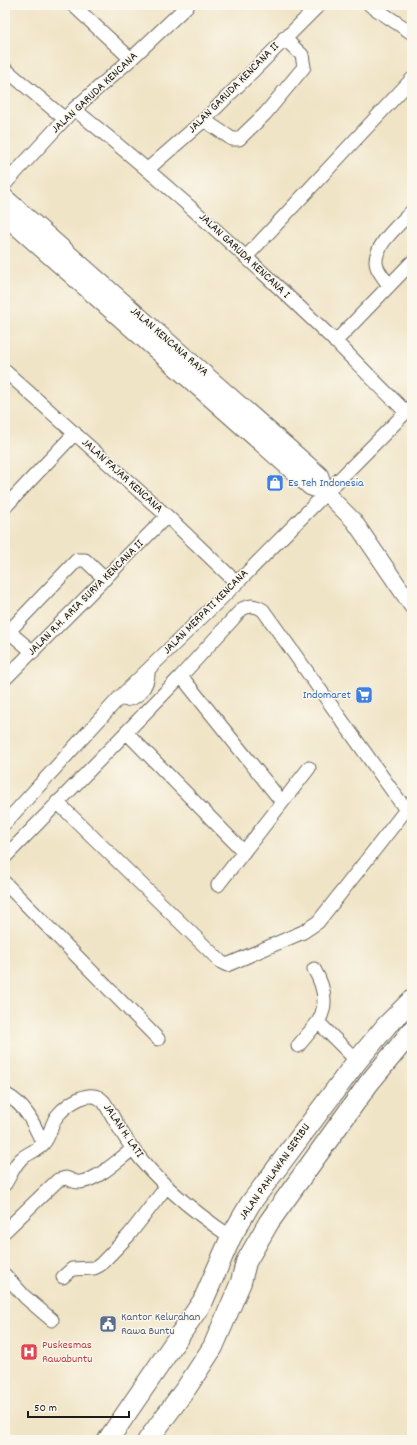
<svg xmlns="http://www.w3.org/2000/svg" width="417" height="1445" viewBox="0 0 417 1445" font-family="Dekko,sans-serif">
  <rect width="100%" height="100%" fill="#fbf7ec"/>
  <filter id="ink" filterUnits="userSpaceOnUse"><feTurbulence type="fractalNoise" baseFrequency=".025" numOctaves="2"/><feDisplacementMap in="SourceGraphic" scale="8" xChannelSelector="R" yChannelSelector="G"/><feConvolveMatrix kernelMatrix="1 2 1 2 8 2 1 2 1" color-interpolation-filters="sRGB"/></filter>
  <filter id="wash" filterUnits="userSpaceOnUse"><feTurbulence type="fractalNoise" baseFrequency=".012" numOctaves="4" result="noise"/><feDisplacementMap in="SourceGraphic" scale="16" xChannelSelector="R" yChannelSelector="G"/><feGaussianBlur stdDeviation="0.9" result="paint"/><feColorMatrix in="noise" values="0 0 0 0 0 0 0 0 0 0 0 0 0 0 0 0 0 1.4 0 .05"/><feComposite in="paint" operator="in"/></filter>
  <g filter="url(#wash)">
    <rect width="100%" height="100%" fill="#f0e4c6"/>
  </g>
  <g filter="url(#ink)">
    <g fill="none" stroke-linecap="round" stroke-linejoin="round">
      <defs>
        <path id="minor" d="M73,5L131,59
          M370,5L412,33
          M5,69L65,119
          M74,109C165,182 251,260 335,341C359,365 382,389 406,412
          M204,120L232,139H239L265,114L304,67L302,55L284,38
          M148,169L204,120L319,5
          M5,184L74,109L131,59L188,5
          M246,257L412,79
          M389,286C386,280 379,273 377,267C370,248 400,224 412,211
          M335,342L412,262
          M5,371L167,516L237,583
          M5,507L75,433
          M33,652L14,636L12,630L13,627L77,560H85L105,579
          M181,676L282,802
          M5,679L167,516
          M119,698C135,705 150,685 148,670
          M126,732L244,852
          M57,802L221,962L227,965L303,932L318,922L412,802
          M5,823L119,698L237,583L412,406
          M5,857L181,676L242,609C251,605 255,605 263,610L406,810
          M5,883L158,1039
          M218,885L309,768
          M314,969C324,986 329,1004 318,1022L357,1061
          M298,1046L318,1022
          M5,1094C26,1105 34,1124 43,1144
          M5,1184C10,1176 14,1166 20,1160C27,1153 37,1151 43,1144C50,1137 51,1124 57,1116C68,1103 91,1087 104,1102C114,1118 122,1135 133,1149C158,1183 197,1214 231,1237
          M5,1231L58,1180L66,1178C71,1179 75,1183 80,1182C97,1181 120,1158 133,1149
          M5,1275L25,1297L52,1320
          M63,1277L72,1269L94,1268L100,1265L129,1235L167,1186"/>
        <path id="tertiary" d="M5,197L320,475L326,493
          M5,217L310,487L326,493L354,521L412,606"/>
        <path id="primary" d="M108,1440L203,1301L231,1237L250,1204L357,1061L387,1025L412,1000
          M148,1440L187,1387L213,1347L241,1282L246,1262L269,1222L369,1083L412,1031"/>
      </defs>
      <use href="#minor" stroke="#666258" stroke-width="15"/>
      <use href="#tertiary" stroke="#666258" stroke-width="18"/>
      <use href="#primary" stroke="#666258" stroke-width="22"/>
      <use href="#minor" stroke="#fff" stroke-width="13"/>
      <use href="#tertiary" stroke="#fff" stroke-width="16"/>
      <use href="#primary" stroke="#fff" stroke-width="20"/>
    </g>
  </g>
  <defs>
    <symbol id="shop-square" viewBox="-11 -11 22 22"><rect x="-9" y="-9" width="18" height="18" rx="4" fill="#3f7fe0" stroke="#fbf7ec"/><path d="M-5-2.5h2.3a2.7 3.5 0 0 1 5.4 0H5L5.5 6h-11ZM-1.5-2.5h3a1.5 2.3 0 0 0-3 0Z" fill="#fff"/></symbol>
    <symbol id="supermarket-square" viewBox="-11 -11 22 22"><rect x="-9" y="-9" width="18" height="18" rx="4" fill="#3f7fe0" stroke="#fbf7ec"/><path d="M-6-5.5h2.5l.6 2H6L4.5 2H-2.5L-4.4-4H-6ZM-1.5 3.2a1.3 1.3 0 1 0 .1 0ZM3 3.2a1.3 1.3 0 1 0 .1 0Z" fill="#fff"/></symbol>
    <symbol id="civic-square" viewBox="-11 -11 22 22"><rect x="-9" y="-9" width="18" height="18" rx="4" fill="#5c6f8a" stroke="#fbf7ec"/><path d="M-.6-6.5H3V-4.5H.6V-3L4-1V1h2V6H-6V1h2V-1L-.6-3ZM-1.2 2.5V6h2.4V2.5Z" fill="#fff"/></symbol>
    <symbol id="hospital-square" viewBox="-11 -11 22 22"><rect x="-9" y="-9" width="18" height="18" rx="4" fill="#e0444e" stroke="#fbf7ec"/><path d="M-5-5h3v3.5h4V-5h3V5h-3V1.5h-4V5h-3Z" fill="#fff"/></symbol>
  </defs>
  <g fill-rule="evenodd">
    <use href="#shop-square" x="265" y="473" width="20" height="20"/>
    <use href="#supermarket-square" x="354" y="685" width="20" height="20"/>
    <use href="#civic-square" x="98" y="1314" width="20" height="20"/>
    <use href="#hospital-square" x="19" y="1342" width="20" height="20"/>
  </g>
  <g text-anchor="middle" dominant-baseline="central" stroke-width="3" stroke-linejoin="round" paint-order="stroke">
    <g font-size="12" fill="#1c1c1c" stroke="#fbf7ec">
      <text transform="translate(234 88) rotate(-45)">JALAN GARUDA KENCANA II</text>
      <text transform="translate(95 93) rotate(-43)">JALAN GARUDA KENCANA</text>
      <text transform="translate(244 256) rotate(43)">JALAN GARUDA KENCANA I</text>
      <text transform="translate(169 342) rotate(41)">JALAN KENCANA RAYA</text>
      <text transform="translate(122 476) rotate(42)">JALAN FAJAR KENCANA</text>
      <text transform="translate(86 598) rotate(-45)">JALAN R.H. ARIA SURYA KENCANA II</text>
      <text transform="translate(206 612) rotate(-45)">JALAN MERPATI KENCANA</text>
      <text transform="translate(123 1131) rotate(56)">JALAN H. LATI</text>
      <text transform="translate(275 1172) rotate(-55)">JALAN PAHLAWAN SERIBU</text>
    </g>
    <g font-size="12" fill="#366cbe" stroke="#fbf7ec" text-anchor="start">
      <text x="288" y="483">Es Teh Indonesia</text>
      <text x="351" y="695" text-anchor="end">Indomaret</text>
    </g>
    <g font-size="12" fill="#4e5e75" stroke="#fbf7ec" text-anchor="start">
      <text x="121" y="1317">Kantor Kelurahan<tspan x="121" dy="14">Rawa Buntu</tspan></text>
    </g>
    <g font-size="12" fill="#be3a42" stroke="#fbf7ec" text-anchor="start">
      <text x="42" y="1345">Puskesmas<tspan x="42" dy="14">Rawabuntu</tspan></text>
    </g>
  </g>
  <rect width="417" height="1445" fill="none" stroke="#fbf7ec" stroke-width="20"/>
  <path d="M28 1411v6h101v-6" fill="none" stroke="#1c1c1c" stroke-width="2"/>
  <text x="34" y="1411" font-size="12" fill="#1c1c1c" stroke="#fbf7ec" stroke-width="3" paint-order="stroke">50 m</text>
</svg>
